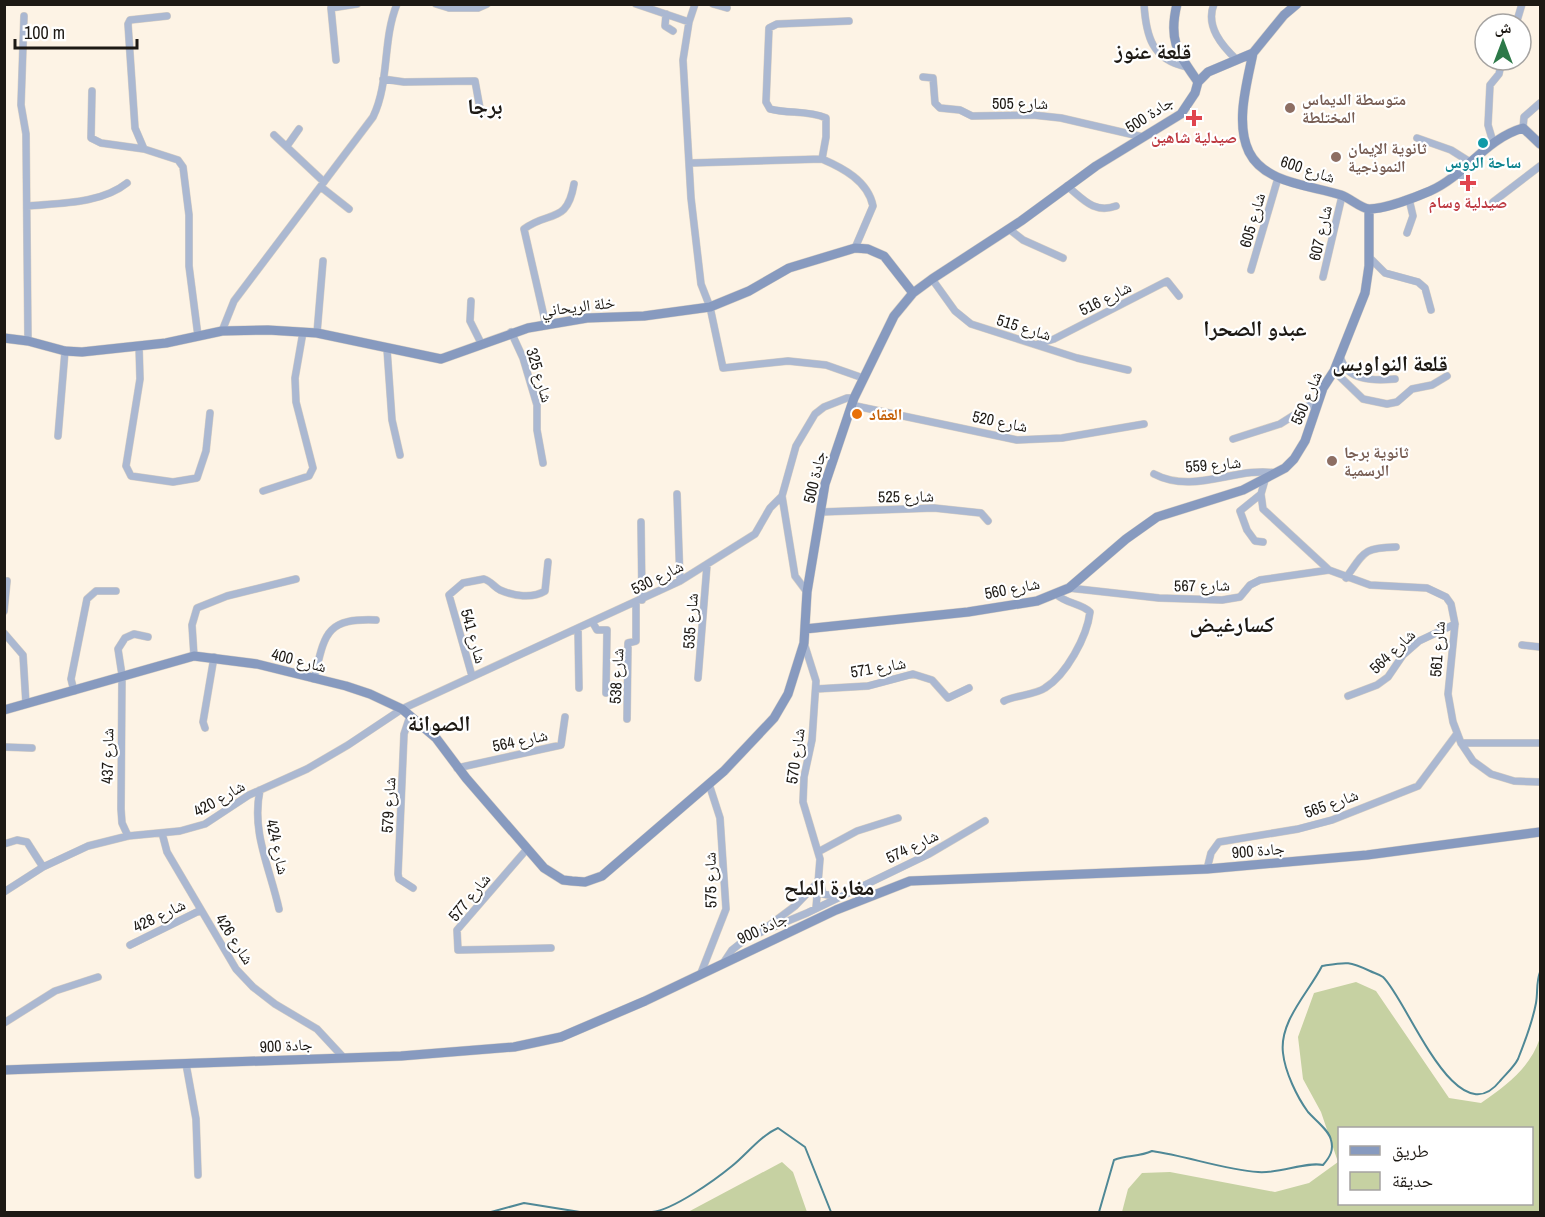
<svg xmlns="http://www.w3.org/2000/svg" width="1545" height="1217" viewBox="0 0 1545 1217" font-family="'Archivo Narrow','Noto Naskh Arabic',sans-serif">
  <rect width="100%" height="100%" fill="#fdf3e5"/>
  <path fill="#c6d1a2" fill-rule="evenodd" d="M1356,982L1376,991L1449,1098L1481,1103C1507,1085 1530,1068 1540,1038V1212H1122L1128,1189L1142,1173L1170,1172L1275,1192L1309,1183L1338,1162L1321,1112L1303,1079L1298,1037L1314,993ZM1340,1128H1532V1204H1340Z
    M782,1162L793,1172L807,1212H688Z"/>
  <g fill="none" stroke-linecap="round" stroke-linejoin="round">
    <path stroke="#4f8896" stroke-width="2" d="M1540,958V971
      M491,1212L524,1203L580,1212
      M652,1212C673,1210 715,1180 732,1166C747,1154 760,1136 778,1128L805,1147L831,1212
      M1099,1212L1114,1160C1127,1155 1139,1157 1152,1151C1187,1156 1225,1170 1258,1172C1279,1174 1307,1161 1323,1165C1330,1157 1334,1150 1331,1140C1329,1130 1315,1120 1308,1112C1297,1097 1285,1072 1283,1053C1279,1021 1309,992 1322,966C1347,962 1348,961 1370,971C1374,973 1379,974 1383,977C1407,999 1456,1137 1500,1081C1506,1074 1514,1067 1518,1059C1524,1044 1533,1019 1536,1003C1538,992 1536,982 1540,972"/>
    <defs>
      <path id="minor" d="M436,4L449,8L450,4
        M636,4L689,22
        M695,4L689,22L683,60L691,198L701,284L710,307L723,368L788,361L826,365L863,378
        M713,4L727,8
        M1144,4C1146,36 1152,60 1187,67
        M1214,4C1205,26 1222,46 1237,60
        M449,8H478L487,4
        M666,14L665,26L673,31
        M24,16L21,105L26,134L28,341
        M167,16L130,20L128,24L135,128L144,149L178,160L183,167L189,215V266L198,336
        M1516,24L1522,4
        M336,60L331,8L357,4
        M923,77L933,78L935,103L940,108L960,110L972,116L1033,115L1061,118L1143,137
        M383,79L404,82L475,81L481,114
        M92,91L91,138L101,143L144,149
        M1523,128L1524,117L1540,103
        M274,135L324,182
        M1417,138L1451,150L1470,162
        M1493,142L1488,125L1490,85L1499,74L1502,60
        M287,146L299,129
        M822,159L826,137V118C808,110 789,114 770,109L766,102L769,28L777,24L849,21
        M691,163L822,159C843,168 868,181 873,206L855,248
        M1458,175L1471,184
        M1067,186C1083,199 1094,214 1116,206
        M321,187L349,209
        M1493,202L1540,166
        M27,206C59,203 101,204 127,183
        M1009,229L1023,240L1063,258
        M1407,233L1413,216L1409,199
        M1369,257L1385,273L1418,282L1425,288L1431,310
        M1251,270L1278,178
        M1323,277L1342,196
        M932,279L955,311L971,324L1077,358L1128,370
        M471,301L470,321L481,343
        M546,325L524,229C549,210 567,225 574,184
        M222,331L234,301L373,117C390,82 382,41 397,4
        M511,332L523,358L537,405V430L543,463
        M317,333L323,261
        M1038,344L1054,339L1167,281L1179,296
        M139,346L140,379L126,466L131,476L173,482L197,478L206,451L210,413
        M387,349L392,420L400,455
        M1340,355C1345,381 1373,381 1395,379
        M1334,371L1363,399L1387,404L1397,402L1412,389L1432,385L1447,376
        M851,405L1017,440L1062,438L1144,424
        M58,436L65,351
        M1233,439L1280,424L1318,400
        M1154,474C1194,495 1237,466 1276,473
        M1265,480L1261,494L1263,509L1329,570L1370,585L1427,588L1446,597L1451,604L1455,624L1448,694L1453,722L1461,743L1473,761L1491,774L1514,781L1540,782
        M263,491L309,476L313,468L296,402L295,378L303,332
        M677,494L680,581
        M1261,494L1240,511L1247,530L1255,541L1263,542
        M782,496L795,576L807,592
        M821,512L934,508L981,513L988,521
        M641,522L642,600
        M1346,578C1365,551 1363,548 1396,547
        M1069,588L1159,598L1222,600L1240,597L1250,585L1260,580L1329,570
        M4,611L7,581
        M593,623L597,630H607L606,693
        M578,629L579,688
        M4,633L23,655L26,704
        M804,643L816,681L812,740L804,777L803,802L820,859L816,908
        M1522,645L1540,647
        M194,656L192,625L197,608L227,596L296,579
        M472,676L449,595L463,583L484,579C491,581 494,587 500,590C514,596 532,599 545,591L548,562
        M698,678L707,565
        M314,679C325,634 325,618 376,620
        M816,689L868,686L913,674L932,680L948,698L969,688
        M74,691L71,679L87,599L96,591H116
        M1348,696L1377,685L1388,677L1403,655L1419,641L1455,624
        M1004,701C1016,695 1035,695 1045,688C1066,675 1087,637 1090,612C1081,603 1066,604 1056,594
        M410,716L404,734L398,874L399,879L413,888
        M627,719L628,643L636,641V603
        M205,728L203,722L214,657
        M1461,743H1540
        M4,747L32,748
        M457,768L561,745L565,717
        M260,790C251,832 270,868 279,909
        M162,833L167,852L236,969L253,987L275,1004L317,1029L343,1057
        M128,836L122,823L121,809L122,675L118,649L125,638L134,634L148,637
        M4,844L17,840L27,842L43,867
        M527,849L457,930L458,950L551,948
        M818,852L857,831L898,818
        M1207,869L1211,853L1219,842L1298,829L1332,820L1418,786L1456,735
        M821,885L823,894L838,897
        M4,892L43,867L88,846L128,836L180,831L205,824L249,795L307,769L348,745L402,709L680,581L755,534L770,508L782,496L796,446L815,414L824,407L847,398H854
        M767,927L795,906L817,883
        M130,945L201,910
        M724,962L732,950L747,938L807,913L929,854L985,821
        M701,973L726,909L720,818L709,784
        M4,1023L55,991L98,977
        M186,1064L196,1119L198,1175"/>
      <path id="secondary" d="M1177,4C1168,41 1178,53 1198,82
        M1253,53C1247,83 1235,123 1249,152C1265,184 1311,185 1341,195C1350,198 1360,208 1369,209C1385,209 1416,197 1430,191C1466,175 1485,139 1523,128L1540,144
        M1198,82L1208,72L1253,53L1284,15L1297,4
        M4,338L28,341L65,351L82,352L166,343L222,331L268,330L317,333L441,359L528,328L587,318L644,316L710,307L749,291L789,268L855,248L868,249L884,256L913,293
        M805,629L968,612L1037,601L1069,588L1126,539L1157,517L1243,490L1285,468L1294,459L1305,441L1323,388L1334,371L1365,293L1369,266V209
        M4,710L194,656L257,664L346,686L370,694L402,709L436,738L466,778L544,868L563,880L572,881L585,882L602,876L724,771L774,718L788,694L804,643L807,592L825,484L854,398L894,316L913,293L932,279L1021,221L1096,166L1181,114L1195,93L1198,82
        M4,1070L401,1056L514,1047L561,1037L645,1001L836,910L910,881L1207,869L1367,855L1540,832"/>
    </defs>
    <use href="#minor" stroke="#d9d0c4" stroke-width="8"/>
    <use href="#secondary" stroke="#d9d0c4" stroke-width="10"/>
    <use href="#minor" stroke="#abb8d1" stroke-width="7"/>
    <use href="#secondary" stroke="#879abf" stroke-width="9"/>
  </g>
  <g fill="#8d6e63" stroke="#fff" stroke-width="2">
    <circle cx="1290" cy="108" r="6"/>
    <circle cx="1336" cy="157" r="6"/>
    <circle cx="1332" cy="461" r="6"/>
  </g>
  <g fill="#e0444e" stroke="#fff" stroke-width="2">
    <path d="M1191 109h6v6h6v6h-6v6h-6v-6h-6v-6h6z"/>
    <path d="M1465 174h6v6h6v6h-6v6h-6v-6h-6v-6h6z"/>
  </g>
  <circle fill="#0f9aa8" stroke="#fff" stroke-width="2" cx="1483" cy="143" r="6"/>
  <circle fill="#e8710a" stroke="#fff" stroke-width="2" cx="857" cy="414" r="6"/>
  <g text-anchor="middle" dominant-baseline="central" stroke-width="4.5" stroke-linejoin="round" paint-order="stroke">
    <g font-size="16" font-weight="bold" fill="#785e54" stroke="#fff" text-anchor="start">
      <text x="1302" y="99">متوسطة الديماس<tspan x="1302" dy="18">المختلطة</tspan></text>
      <text x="1348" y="148">ثانوية الإيمان<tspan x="1348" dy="18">النموذجية</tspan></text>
      <text x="1344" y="452">ثانوية برجا<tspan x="1344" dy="18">الرسمية</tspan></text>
    </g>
    <g font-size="16" fill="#1d1914" stroke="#fff">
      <text x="1020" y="103">شارع 505</text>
      <text transform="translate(1149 114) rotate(-33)">جادة 500</text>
      <text transform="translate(1308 169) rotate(18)">شارع 600</text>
      <text transform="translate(1252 220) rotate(-74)">شارع 605</text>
      <text transform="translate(1320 233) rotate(-77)">شارع 607</text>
      <text transform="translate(1105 298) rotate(-27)">شارع 516</text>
      <text transform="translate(578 306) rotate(-7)">خلة الريحاني</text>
      <text transform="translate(1024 327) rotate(17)">شارع 515</text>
      <text transform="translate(540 375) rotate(73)">شارع 325</text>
      <text transform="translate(1306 398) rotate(-67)">شارع 550</text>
      <text transform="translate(1000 421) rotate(11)">شارع 520</text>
      <text transform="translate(1213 464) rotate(-5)">شارع 559</text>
      <text transform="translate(814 477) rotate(-77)">جادة 500</text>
      <text transform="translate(906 496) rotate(-1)">شارع 525</text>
      <text transform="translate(657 577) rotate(-27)">شارع 530</text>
      <text transform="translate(1202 585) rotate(-1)">شارع 567</text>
      <text transform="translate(1012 588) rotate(-11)">شارع 560</text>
      <text transform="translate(690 621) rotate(-86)">شارع 535</text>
      <text transform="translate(474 636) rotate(74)">شارع 541</text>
      <text transform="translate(1437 649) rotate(-86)">شارع 561</text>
      <text transform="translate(1392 651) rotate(-44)">شارع 564</text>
      <text transform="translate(299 660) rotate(14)">شارع 400</text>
      <text transform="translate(878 667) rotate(-10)">شارع 571</text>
      <text transform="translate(616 676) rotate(-87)">شارع 538</text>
      <text transform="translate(520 740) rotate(-12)">شارع 564</text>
      <text transform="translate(107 756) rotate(-89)">شارع 437</text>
      <text transform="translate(795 756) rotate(-82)">شارع 570</text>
      <text transform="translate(219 798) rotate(-30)">شارع 420</text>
      <text transform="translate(1331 803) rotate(-20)">شارع 565</text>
      <text transform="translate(388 805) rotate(-87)">شارع 579</text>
      <text transform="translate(912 846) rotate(-26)">شارع 574</text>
      <text transform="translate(278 847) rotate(77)">شارع 424</text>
      <text transform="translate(1258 850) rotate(-5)">جادة 900</text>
      <text transform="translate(710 880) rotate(-91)">شارع 575</text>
      <text transform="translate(469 897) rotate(-51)">شارع 577</text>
      <text transform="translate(159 915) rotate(-26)">شارع 428</text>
      <text transform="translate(762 928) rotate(-25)">جادة 900</text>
      <text transform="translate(235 939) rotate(57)">شارع 426</text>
      <text transform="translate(286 1045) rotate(-3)">جادة 900</text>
    </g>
    <g font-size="16" font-weight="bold" fill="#be3a42" stroke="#fff">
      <text x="1194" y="137">صيدلية شاهين</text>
      <text x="1468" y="202">صيدلية وسام</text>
    </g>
    <g font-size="16" font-weight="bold" fill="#0d838f" stroke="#fff">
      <text x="1483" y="162">ساحة الروس</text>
    </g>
    <g font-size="16" font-weight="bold" fill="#c56008" stroke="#fff" text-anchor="start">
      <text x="869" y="414">العقاد</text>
    </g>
    <g font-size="22" font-weight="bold" fill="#1d1914" stroke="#fff">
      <text x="1153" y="51">قلعة عنوز</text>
      <text x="485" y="106">برجا</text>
      <text x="1255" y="328">عبدو الصحرا</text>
      <text x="1390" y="363">قلعة النواويس</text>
      <text x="1232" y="624">كسارغيض</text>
      <text x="439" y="723">الصوانة</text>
      <text x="829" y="887">مغارة الملح</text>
    </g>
  </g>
  <rect width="1545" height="1217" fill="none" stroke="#1d1914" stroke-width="12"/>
  <rect x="1338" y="1127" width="195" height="78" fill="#ffffff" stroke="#a5a3a1" stroke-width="1.5"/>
  <rect x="1350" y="1146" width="30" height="9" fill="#879abf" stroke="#a5a3a1" stroke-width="1.5"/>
  <text x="1392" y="1157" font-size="18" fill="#1d1914">طريق</text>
  <rect x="1350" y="1172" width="30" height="18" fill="#c6d1a2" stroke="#a5a3a1" stroke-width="1.5"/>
  <text x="1392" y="1187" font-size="18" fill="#1d1914">حديقة</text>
  <g transform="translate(1503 42)"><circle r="28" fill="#ffffff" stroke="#a5a3a1" stroke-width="1.5"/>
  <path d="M0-4.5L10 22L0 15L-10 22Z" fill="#2c7948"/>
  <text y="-9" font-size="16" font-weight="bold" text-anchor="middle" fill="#1d1914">ش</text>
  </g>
  <path d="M15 39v9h122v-9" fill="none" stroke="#1d1914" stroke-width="3"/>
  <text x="24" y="39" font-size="18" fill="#1d1914" stroke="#ffffff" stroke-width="4.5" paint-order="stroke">100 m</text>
</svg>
